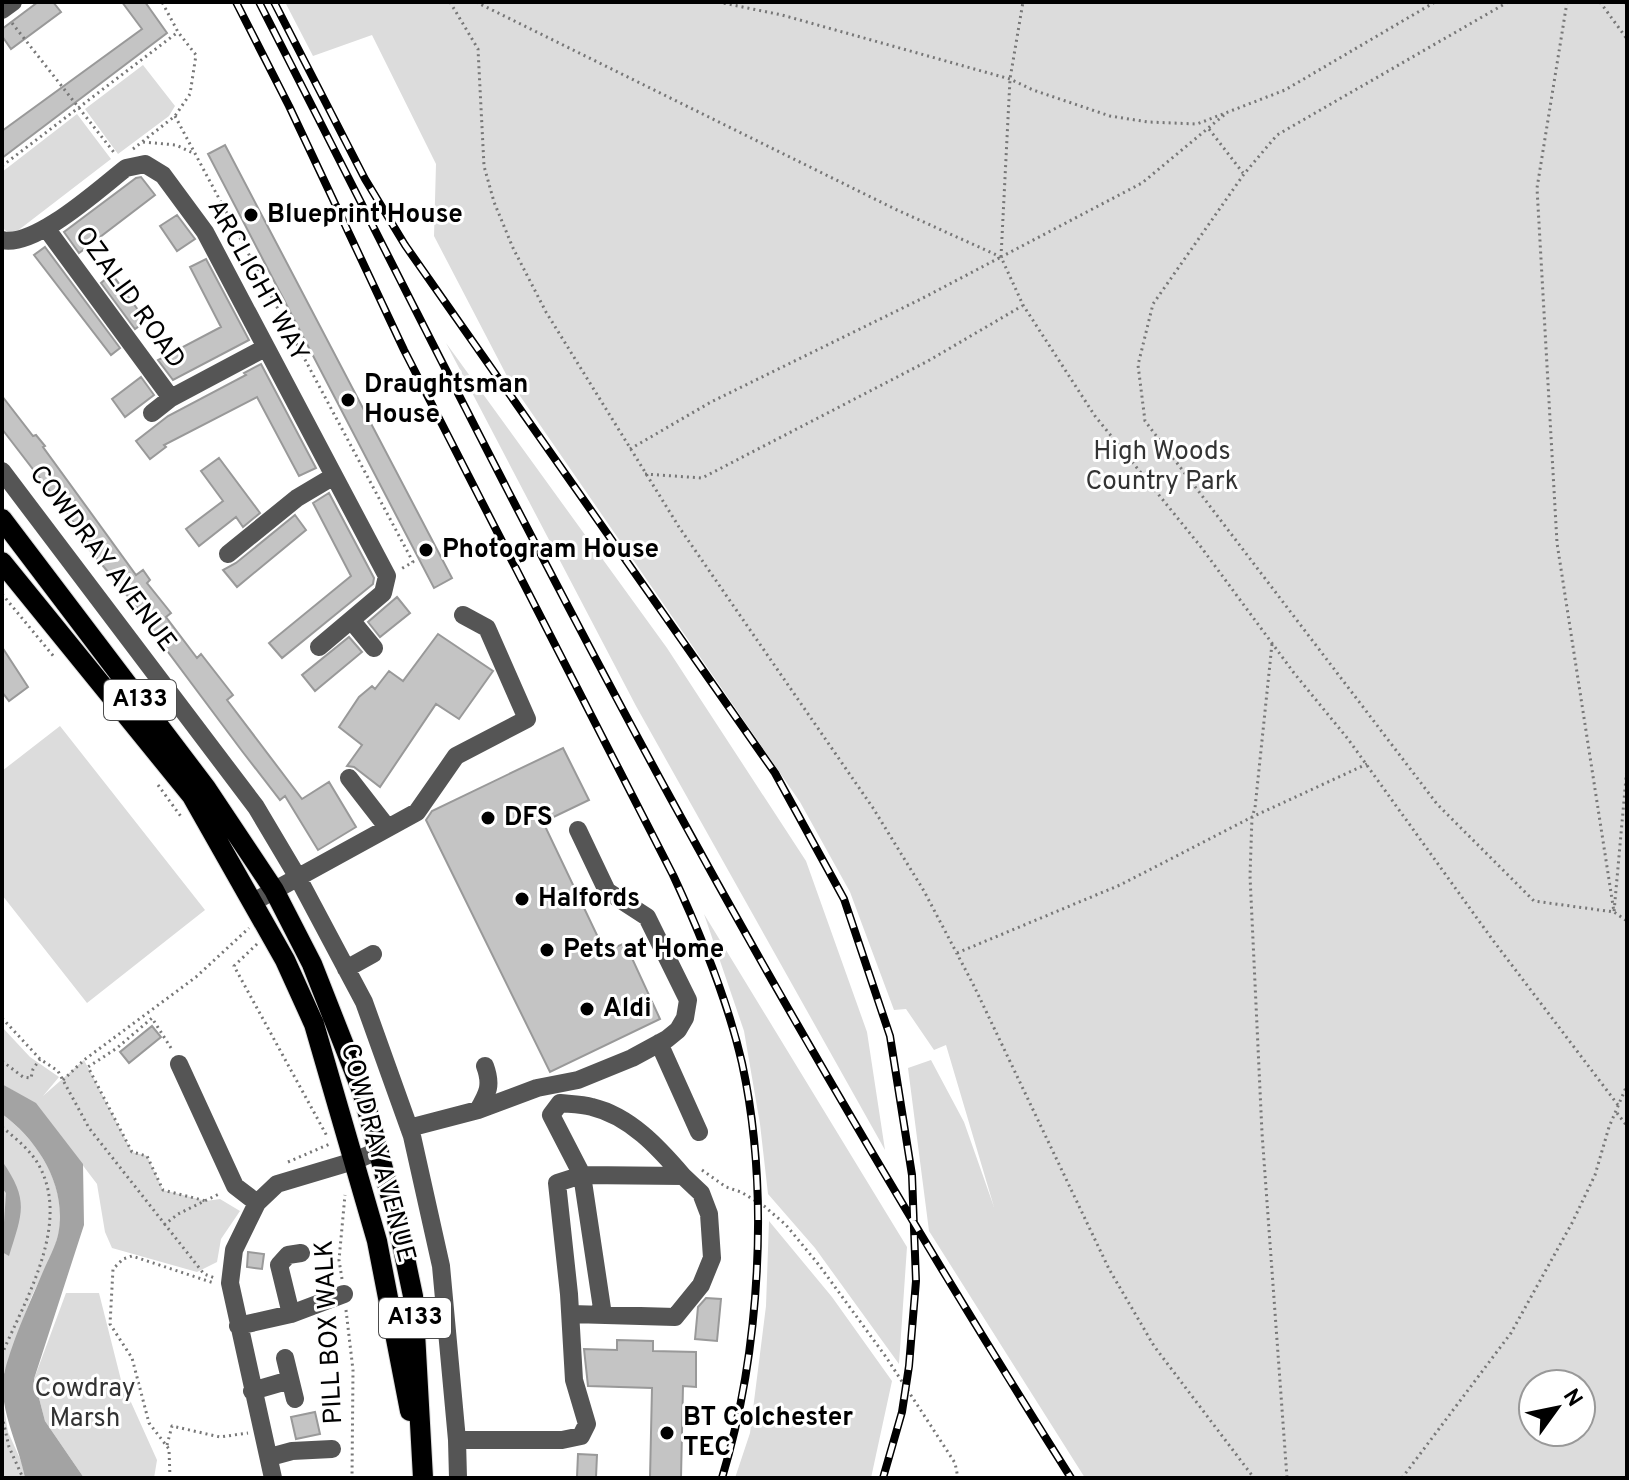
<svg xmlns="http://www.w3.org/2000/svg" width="1629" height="1480" viewBox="0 0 1629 1480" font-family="Overpass,sans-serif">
  <rect width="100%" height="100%" fill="#fff"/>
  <path fill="#dcdcdc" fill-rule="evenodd" d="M285,2H1627V1478H1085L929,1231L908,1068L931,1060L964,1122L994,1207L946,1045L934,1050L906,1009L894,1010L850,892L800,802L509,380L434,236L436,164L372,35L313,56ZM1533,1384H1581V1432H1533Z
    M143,65L175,106L169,116L118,154L85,109Z
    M77,114L111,159L16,232H8L2,228V172Z
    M446,343L667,648L806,861L867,1032L885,1150L636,706Z
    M60,726L205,910L87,1003L2,895V771Z
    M704,914L907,1247L899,1364L815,1248L768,1194L760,1124L744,1031Z
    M2,1027L30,1057L59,1077L43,1096L84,1060L132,1152L147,1156L163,1190L206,1201L220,1199L240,1211L221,1239L217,1262L197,1272L112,1248L105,1232L97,1184L36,1104L2,1084Z
    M2,1114C39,1141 69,1189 58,1236C53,1257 40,1278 31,1298C21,1325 12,1352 2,1379Z
    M769,1221L832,1297L892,1381L871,1478H735L750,1433L766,1306Z
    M66,1293H99L121,1380L157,1460L154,1478H84L45,1421L34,1379Z
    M2,1396L8,1432L22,1463L25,1478H2Z"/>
  <path fill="#a3a3a3" d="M2,1084L36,1103L83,1164L84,1225L34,1379L45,1421L84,1478H25C19,1445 0,1413 3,1378C11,1343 28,1307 42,1274C47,1262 55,1248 58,1235C68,1188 39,1141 2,1114Z
    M2,1161C30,1201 22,1213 9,1256L2,1252L6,1193L2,1188Z"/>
  <path fill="#c4c4c4" stroke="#999" stroke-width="2" d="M38,2H53L61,12L11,49L2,36V29Z
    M122,2H145L167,33L2,158V131L142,29Z
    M225,145L452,578L434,588L208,154Z
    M141,177L155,195L79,253L64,232L136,178Z
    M177,215L195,239L177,251L160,226Z
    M45,247L120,348L111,355L34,255Z
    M206,259L249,340L173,380L158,360L221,327L190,267Z
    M112,274L146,321L135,329L101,283Z
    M261,364L316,468L299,476L257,397L164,445L166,447L150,459L136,441L168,416L246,375L244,373Z
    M141,377L154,395L125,417L112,399Z
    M2,396L33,436L36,435L45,446L43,447L136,575L143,570L150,580L147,583L171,613L166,617L197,658L201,654L233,695L227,700L302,799L329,782L356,827L318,850L285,796L280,800L242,751L142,617L144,616L90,550L91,548L72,520L2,429Z
    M219,458L260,513L243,527L236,517L199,546L186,529L223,501L201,471Z
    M329,493L374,578L373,584L282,658L269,643L351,576L313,503Z
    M295,515L306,530L237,587L223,570L236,563Z
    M397,597L410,613L380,637L368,622Z
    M438,634L493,671L459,719L436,704L380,787L354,767L347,766L362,745L339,727L359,697L372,686L375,689L389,671L403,681Z
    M349,637L362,652L315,691L302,675Z
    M2,647L28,687L9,701L2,692Z
    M563,748L589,800L543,822L605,952L625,943L660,1019L550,1072L426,820L432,811Z
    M152,1026L161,1037L129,1063L120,1052Z
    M248,1252L264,1254L262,1269L247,1267Z
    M706,1298L721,1299L717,1341L695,1339L698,1307Z
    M617,1340L653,1341V1351L696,1352V1387L683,1386L681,1478H650L652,1388L588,1386L584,1349L617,1350Z
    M315,1412L320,1434L296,1439L291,1417Z
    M578,1454L597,1455L596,1477H577Z"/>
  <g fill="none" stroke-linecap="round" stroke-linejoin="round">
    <defs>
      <path id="major" d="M2,519L206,788L274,890L312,964L362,1091L397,1220L413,1296L423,1478
        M2,562L192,796L285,960L314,1024L377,1241L410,1411"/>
    </defs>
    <use href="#major" stroke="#dbdbdb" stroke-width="22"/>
    <path stroke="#777" stroke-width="3" stroke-dasharray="2 4" stroke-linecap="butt" d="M450,2L478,49L484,166L494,202L513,248L546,312L679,527L873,808L924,891L974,986L1109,1269L1154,1346L1254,1478
      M476,2L895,209L1001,257
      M718,2L782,15L1010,79L1033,90L1110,116L1148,122L1197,124L1285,90L1435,2
      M1508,2L1277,135L1244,174L1153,304L1138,365L1145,421L1437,804L1534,901L1614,912L1627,767
      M1567,2L1537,188L1557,543L1614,912L1627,921
      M1600,2L1627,39
      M1625,2L1627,5
      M12,23L116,155
      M1224,115L1142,183L1001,257L1023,305L1095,416L1201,547L1294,673L1348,739L1492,939L1618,1105
      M175,116L413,562L401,569
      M1209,129L1243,173
      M143,142L176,145L193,153
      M133,149L175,116L190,94L196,55L178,32L162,2
      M2,166L178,32
      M1001,257L1010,79L1023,2
      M630,449L711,402L921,299L1001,257
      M645,474L702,478L928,361L1022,306
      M2,594L55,658
      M1272,644L1255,808L1252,817L1250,876L1262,1133L1287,1478
      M158,785L182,818
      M257,944L234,966L328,1138
      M957,953L1120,885L1252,817L1367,764
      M2,1018L40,1059L58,1071L89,1128L204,1274L215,1278
      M171,1048L152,1018L117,1048L88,1067L132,1152L147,1156L163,1190L206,1201
      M2,1061L23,1077L31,1078L33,1069L40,1059
      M63,1080L84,1060L196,977L249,928
      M1617,1113L1627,1126
      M2,1127C14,1137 28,1148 37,1162C73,1221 26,1298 2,1354
      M288,1162L332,1143
      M702,1170L726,1187L741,1192L764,1206L786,1225L819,1265L886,1357L931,1426L955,1463L958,1478
      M164,1225L178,1214L219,1194
      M342,1279L339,1260L345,1195
      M346,1310L353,1370L352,1478
      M2,1416L9,1447L23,1478
      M167,1445L172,1426L220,1437L248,1433
      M170,1478L169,1449L149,1423L132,1358L110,1324L113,1269L123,1259L132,1256L214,1283
      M1402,1478L1511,1333L1572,1223L1595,1175L1609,1127L1627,1085"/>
    <path stroke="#555" stroke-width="18" d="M2,10L13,2
      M46,228L171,398L265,348
      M2,240C35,248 99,189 126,168L145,164L163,175L205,232L387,576L383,593L319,647
      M152,413L171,398
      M2,471L256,807L297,876L364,1002L412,1136L441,1266L457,1440L458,1478
      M228,554L297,498L334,476
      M351,620L374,648
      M349,778L387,827
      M253,902L417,812L456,756L527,719L487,628L463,615
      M346,969L373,954
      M659,1043L699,1132
      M179,1064L235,1186L257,1203
      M478,1110C488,1093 492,1085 485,1066
      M409,1128L478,1110L537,1088L578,1080L632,1058L667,1039L678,1030L685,1018L688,1000L647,917L607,891L578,830
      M291,1314L279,1265L288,1255L301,1253
      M603,1315L582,1175L551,1115L560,1103C570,1104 582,1104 592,1107C630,1116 659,1148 683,1176
      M238,1326L291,1314L344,1294
      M285,1358L295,1399
      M252,1391L290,1380
      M457,1440H562L581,1436L587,1424L574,1380L569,1294L557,1183L582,1175L683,1176L701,1193L709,1214L712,1258L701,1285L675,1317L571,1314
      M270,1457L292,1451L332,1449
      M273,1478L230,1283L234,1250L257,1203L277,1184L354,1161L380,1150"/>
    <use href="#major" stroke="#000" stroke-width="20"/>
    <defs>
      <path id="rail" d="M236,2L289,106L404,350L673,875C701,935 727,998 742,1063C770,1192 760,1352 722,1478
        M259,2C395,268 528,537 671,799C797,1030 931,1256 1071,1478
        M274,2L365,179L405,245L775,773L844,899L890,1036L912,1175L916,1281L909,1366L902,1412L883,1478"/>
    </defs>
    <use href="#rail" stroke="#000" stroke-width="8"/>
    <use href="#rail" stroke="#fff" stroke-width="5" stroke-dasharray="15" stroke-linecap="butt"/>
  </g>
  <g fill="#000" stroke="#fff" stroke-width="3">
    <circle cx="251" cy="215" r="8"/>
    <circle cx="348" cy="400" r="8"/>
    <circle cx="426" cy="550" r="8"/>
    <circle cx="488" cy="818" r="8"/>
    <circle cx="522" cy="899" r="8"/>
    <circle cx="547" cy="950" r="8"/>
    <circle cx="587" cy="1009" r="8"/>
    <circle cx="667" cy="1433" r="8"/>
  </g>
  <g text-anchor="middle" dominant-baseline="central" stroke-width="6" stroke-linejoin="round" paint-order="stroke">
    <g fill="#fff" stroke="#4c4c4c" stroke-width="2">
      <rect x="104" y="680" width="72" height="40" rx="6"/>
      <rect x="379" y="1298" width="72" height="40" rx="6"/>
    </g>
    <g font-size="24" font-weight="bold" fill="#000">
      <text x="140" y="700">A133</text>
      <text x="415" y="1318">A133</text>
    </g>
    <g font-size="26" font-weight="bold" fill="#000" stroke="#fff" text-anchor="start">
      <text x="267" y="215">Blueprint House</text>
      <text x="364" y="385">Draughtsman<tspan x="364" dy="30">House</tspan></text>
      <text x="442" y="550">Photogram House</text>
      <text x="504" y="818">DFS</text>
      <text x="538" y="899">Halfords</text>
      <text x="563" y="950">Pets at Home</text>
      <text x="603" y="1009">Aldi</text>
      <text x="683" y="1418">BT Colchester<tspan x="683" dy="30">TEC</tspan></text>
    </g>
    <g font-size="26" fill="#000" stroke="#fff">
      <text transform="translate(257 281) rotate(61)">ARCLIGHT WAY</text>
      <text transform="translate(129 298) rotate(54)">OZALID ROAD</text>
      <text transform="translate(102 559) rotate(53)">COWDRAY AVENUE</text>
      <text transform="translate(377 1153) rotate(75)">COWDRAY AVENUE</text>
      <text transform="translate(330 1332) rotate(-93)">PILL BOX WALK</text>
    </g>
    <g font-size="26" fill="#333" stroke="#fff">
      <text x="1162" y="452">High Woods<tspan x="1162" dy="30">Country Park</tspan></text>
      <text x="85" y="1389">Cowdray<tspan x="85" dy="30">Marsh</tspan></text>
    </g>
  </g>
  <rect width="1629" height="1480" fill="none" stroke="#000000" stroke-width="8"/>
  <g transform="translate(1557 1408) rotate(57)"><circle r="38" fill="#ffffff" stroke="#999999" stroke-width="2"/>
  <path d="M0-6L14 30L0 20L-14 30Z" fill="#000000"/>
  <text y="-12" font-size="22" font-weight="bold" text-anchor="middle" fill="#000000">N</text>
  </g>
</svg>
